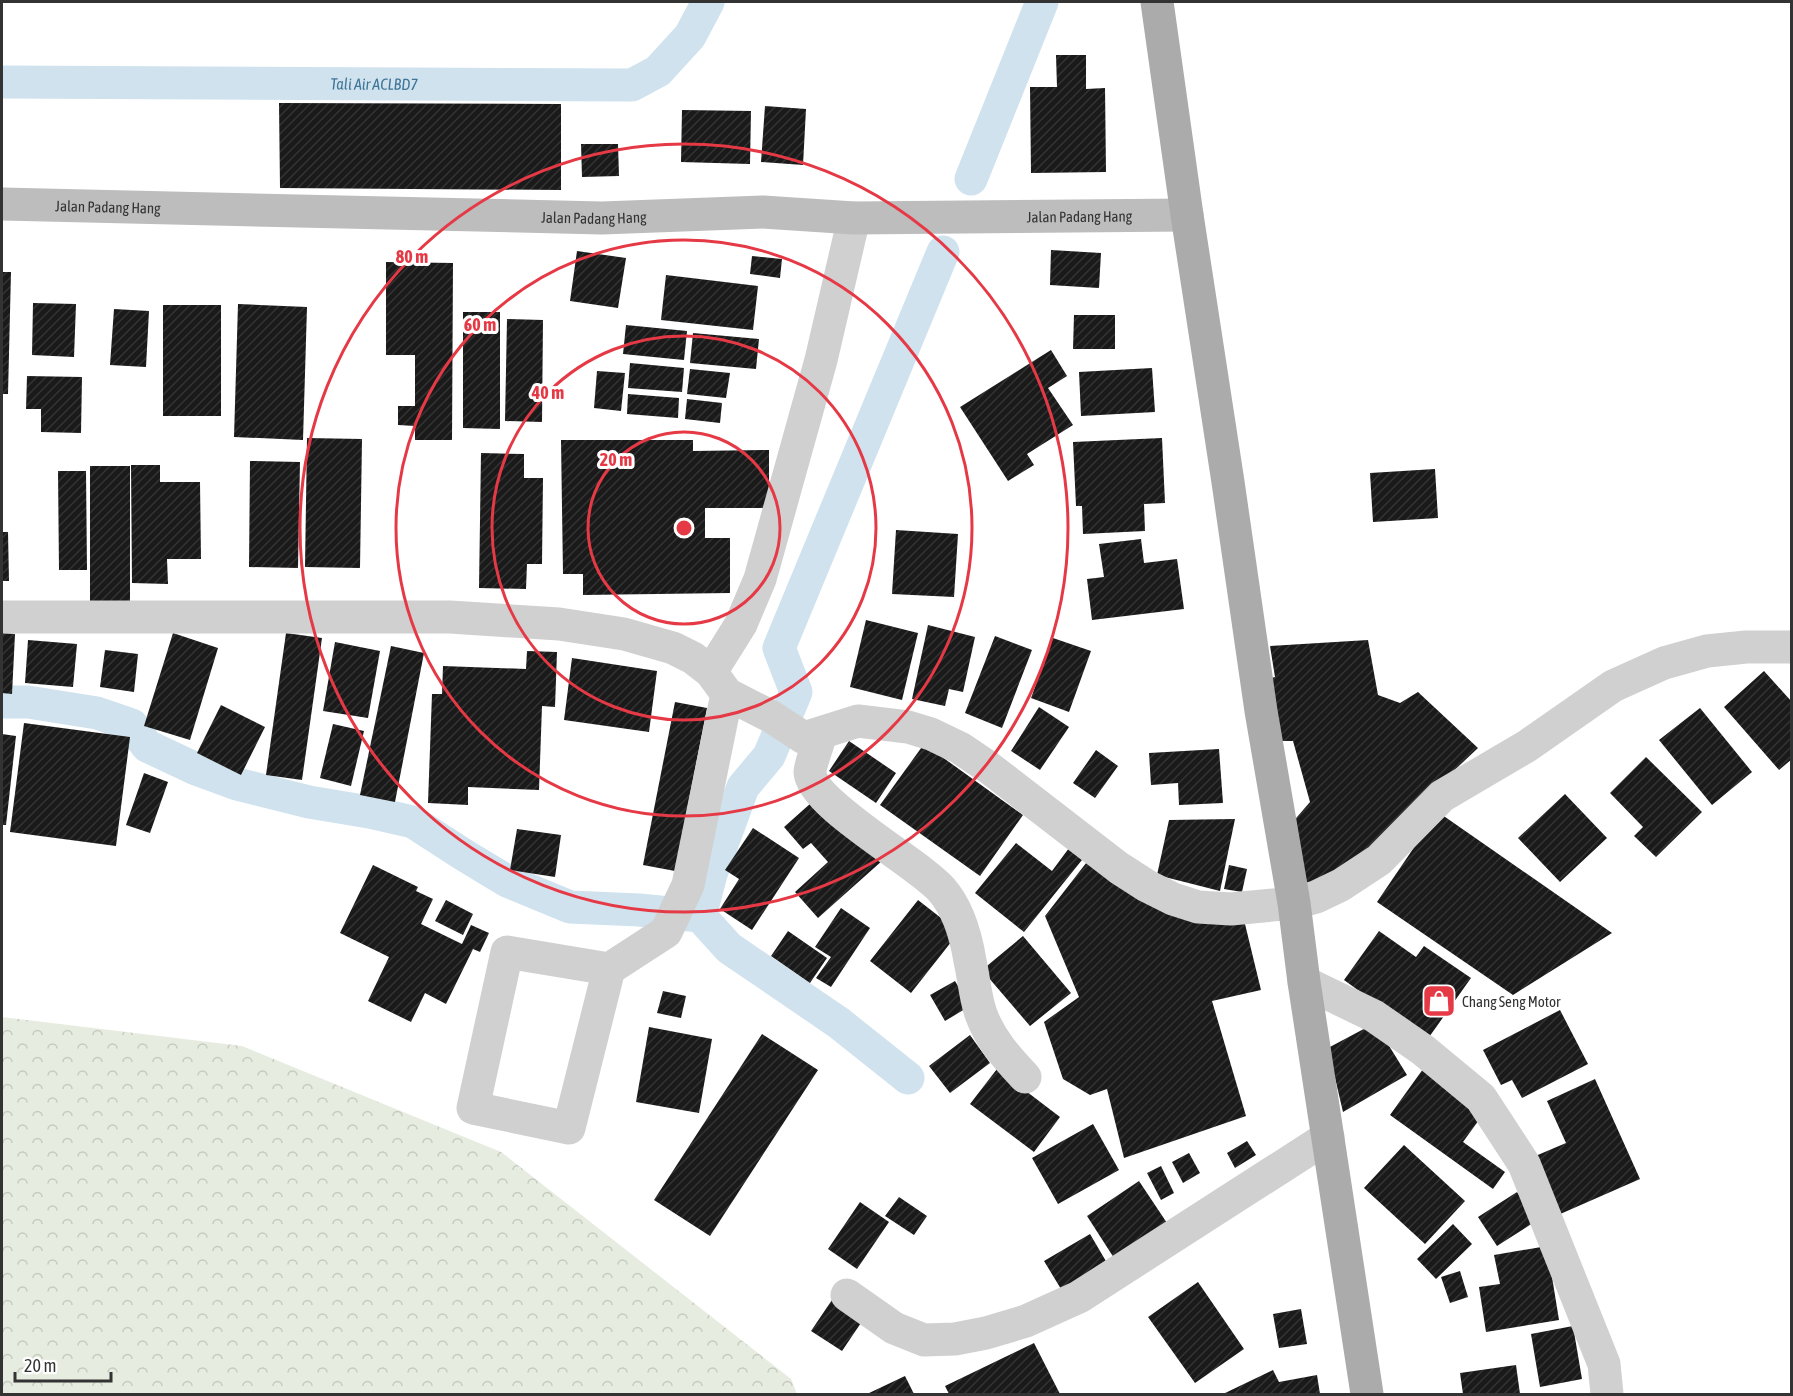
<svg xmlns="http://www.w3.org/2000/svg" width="1793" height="1396" viewBox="0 0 1793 1396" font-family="'Asap Condensed',sans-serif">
  <defs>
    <pattern id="forest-crowns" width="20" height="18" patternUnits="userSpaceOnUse" patternTransform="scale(1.5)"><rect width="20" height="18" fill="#e6ecdf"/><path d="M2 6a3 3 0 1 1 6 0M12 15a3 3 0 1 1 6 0" fill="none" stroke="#c6cbc0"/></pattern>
    <pattern id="building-hatch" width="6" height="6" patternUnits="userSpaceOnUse" patternTransform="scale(1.5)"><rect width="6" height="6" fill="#1a1a1a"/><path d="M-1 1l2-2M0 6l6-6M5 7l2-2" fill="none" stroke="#333"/></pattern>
  </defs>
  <rect width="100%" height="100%" fill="#fff"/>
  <path fill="url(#forest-crowns)" d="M2,1017L242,1046L501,1152L791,1379L797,1394H2Z"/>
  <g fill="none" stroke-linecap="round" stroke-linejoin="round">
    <g stroke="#cfe2ee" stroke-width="33">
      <path id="s1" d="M2,82L632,85L658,71L690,36L708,2"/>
      <path d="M971,179L1042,2"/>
      <path d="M2,702H28L97,713L132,725L147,746L196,769L237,784L309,802L369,812L413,822L464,855L507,881L570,907L639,910L700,916L729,948L839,1023L908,1078"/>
      <path d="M700,916L711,874L743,787L769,756L796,692L779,648L943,252"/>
    </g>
  </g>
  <path fill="url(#building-hatch)" d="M1056,55H1086V89L1105,88L1106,172L1031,173L1030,87H1057Z
    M279,103L561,104V190L280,188Z
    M765,106L806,109L803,165L761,162Z
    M682,110L751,111L750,164L681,162Z
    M581,144H618L619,176L582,177Z
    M1051,250L1101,253L1099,288L1050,285Z
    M577,251L626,258L618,308L570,301Z
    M752,256L782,259L780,278L750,274Z
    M386,262L453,263L452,440H415V426L398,425V406H415V355H386Z
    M2,272H11L8,394H2Z
    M666,275L758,286L753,330L661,320Z
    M33,303L76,304L74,357L32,355Z
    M238,304L307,307L303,440L234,437Z
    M163,305H221V416H163Z
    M114,309L149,311L146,367L110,365Z
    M463,312H500V429L463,428Z
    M1074,315H1115V349H1073Z
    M507,319L543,320L542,422L505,421Z
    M626,325L687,331L684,360L623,354Z
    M693,333L759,339L756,369L690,363Z
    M1051,350L1067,376L1048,388L1073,425L1027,454L1034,465L1008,481L960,407Z
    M630,363L684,368L682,392L628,388Z
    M1152,368L1155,412L1081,416L1079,372Z
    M690,369L730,373L726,398L687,394Z
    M597,371L625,373L621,411L594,408Z
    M27,376L82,377L81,433L41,432V409H26Z
    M628,394L679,398L678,418L627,414Z
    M687,399L722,403L720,423L685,419Z
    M307,438L362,439L360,568L305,567Z
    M1162,438L1165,503L1144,504L1145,531L1083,534L1082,506H1076L1073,442Z
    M561,440H693V451L769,450V508H705V538H730V593L583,595V574H563Z
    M481,453L524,454V478H543L542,564H527L526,589L479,588Z
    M250,461L300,462L298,568L249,567Z
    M131,465H160V482H200L201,559H167L168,584L132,583Z
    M90,466H130V603H90Z
    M1435,469L1438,518L1373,522L1370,473Z
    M58,471H86L87,570H59Z
    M896,530L958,534L954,597L892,594Z
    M2,532H8L9,581H2Z
    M1141,539L1144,563L1177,559L1184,609L1092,620L1087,579L1104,577L1099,544Z
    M866,620L918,633L902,700L850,687Z
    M928,625L975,637L963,692L949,689L945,706L912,699Z
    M2,633L15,634L12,694L2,693Z
    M173,633L218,648L190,740L144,726Z
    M286,633L322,638L302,780L266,775Z
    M995,636L1032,650L1002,728L965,713Z
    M1053,638L1091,651L1069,712L1031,698Z
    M28,640L77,644L73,687L25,683Z
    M1368,640L1378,695L1400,703L1418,692L1478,748L1344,874L1305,889L1291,824L1310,802L1293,741H1274L1265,680L1275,677L1270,646Z
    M335,642L380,651L368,718L323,711Z
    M391,646L424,653L395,802L360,795Z
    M105,650L138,654L134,692L100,687Z
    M527,651L557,652L555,707L542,706L539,790L468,787V805L428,803L432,694H442L443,666L526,669Z
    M572,658L657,671L649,732L564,720Z
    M1764,671L1792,702V759L1779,770L1724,707Z
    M675,702L707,708L675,871L643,865Z
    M221,705L265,727L241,775L197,753Z
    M1039,707L1069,727L1040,770L1011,751Z
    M1700,708L1752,772L1712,805L1659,740Z
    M24,723L130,737L116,846L10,832Z
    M333,724L364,731L351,786L320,778Z
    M2,734L16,736L6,825H2Z
    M849,741L896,773L876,803L829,771Z
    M924,744L1023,815L980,876L880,805Z
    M1219,749L1223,803L1179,805L1178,783L1151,785L1149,753Z
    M1096,750L1118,766L1095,798L1073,783Z
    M1646,757L1702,812L1656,857L1634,836L1643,827L1610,793Z
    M144,773L168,782L150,833L126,825Z
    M1565,794L1607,838L1560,882L1518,838Z
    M811,803L883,860L818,918L795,892L828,862L811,843L803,849L784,827Z
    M1438,812L1612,933L1513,995L1377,902Z
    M1235,819L1220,891L1157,875L1169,820Z
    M753,828L799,858L752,930L720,909L739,879L725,870Z
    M517,829L561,835L555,877L510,870Z
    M1016,843L1052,871L1072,844L1086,855L1024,932L975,893Z
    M1090,858L1245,924L1261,990L1212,1001L1246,1116L1124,1158L1107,1089L1090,1095L1063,1079L1044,1022L1079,997L1045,916Z
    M373,865L418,887L416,891L433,899L421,924L462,944L471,925L489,933L480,952L473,949L446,1004L425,993L411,1022L368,1001L389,957L340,933Z
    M1229,865L1247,869L1242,892L1224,889Z
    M446,900L473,914L463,935L435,921Z
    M918,900L959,932L911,993L870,961Z
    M841,908L870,928L831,987L816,978L831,957L815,947Z
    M788,931L827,958L810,983L771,956Z
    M1379,931L1416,957L1424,946L1471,978L1427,1040L1344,980Z
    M1023,936L1071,993L1030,1026L982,970Z
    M955,981L970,1006L945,1021L930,995Z
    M663,991L686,996L681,1018L657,1013Z
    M1560,1010L1588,1064L1522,1098L1512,1080L1501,1085L1483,1050Z
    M1375,1023L1407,1075L1343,1112L1328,1048Z
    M649,1027L712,1039L699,1113L636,1102Z
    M762,1034L818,1070L710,1236L654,1200Z
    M970,1035L990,1063L950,1093L929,1066Z
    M997,1069L1060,1117L1034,1152L970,1104Z
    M1423,1069L1484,1113L1463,1142L1505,1172L1493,1189L1390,1115Z
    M1595,1079L1640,1179L1558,1215L1533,1157L1566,1143L1547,1101Z
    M1093,1124L1119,1170L1058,1204L1032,1158Z
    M1247,1141L1256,1155L1235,1168L1227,1153Z
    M1404,1145L1465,1201L1425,1244L1364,1188Z
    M1189,1153L1200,1173L1183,1183L1172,1162Z
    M1161,1166L1174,1193L1161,1200L1147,1173Z
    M1139,1181L1167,1223L1114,1258L1087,1216Z
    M1517,1192L1536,1221L1497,1246L1478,1217Z
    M899,1197L927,1216L914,1235L885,1216Z
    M860,1202L889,1222L857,1269L828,1249Z
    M1453,1224L1472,1244L1436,1279L1417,1259Z
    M1090,1234L1110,1268L1064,1294L1044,1261Z
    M1547,1246L1559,1320L1486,1332L1479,1287L1500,1284L1494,1255Z
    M1460,1271L1468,1297L1450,1303L1441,1277Z
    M1198,1282L1244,1349L1195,1383L1148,1317Z
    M836,1294L867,1314L842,1351L811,1331Z
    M1301,1309L1307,1344L1279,1348L1273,1314Z
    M1573,1326L1582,1379L1540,1387L1531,1334Z
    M1034,1343L1060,1394H949L945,1386Z
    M1516,1365L1520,1394H1463L1460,1373Z
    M1273,1370L1279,1382L1317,1375L1320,1394H1223Z
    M905,1376L914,1394H867Z"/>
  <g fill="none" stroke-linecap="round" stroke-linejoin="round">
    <path stroke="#d0d0d0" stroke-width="33" d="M2,617H450L559,624L624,634L673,648L693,658L711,672L727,694L772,717L804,738L858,721L908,727L931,734L960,748L988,767L1119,868L1147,886L1173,899L1198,907L1231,909L1294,903L1316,897L1341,885L1379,860L1442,796L1527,746L1613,686L1664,663L1707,651L1746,647H1792
      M711,672L741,624L760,579L821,360L854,218
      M821,733C819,742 810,765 810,772C811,804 917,862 941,889C958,908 966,936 970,961C974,978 975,997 981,1014C990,1039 1007,1058 1025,1077
      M609,969L507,952L473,1108L569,1128L609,969L666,932L688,885L727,694
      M1304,982L1374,1016L1423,1050L1481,1098L1524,1164L1604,1364L1607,1394
      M847,1295L894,1328L924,1340L955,1339L986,1333L1026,1321L1079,1297L1328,1137"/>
    <path stroke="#bdbdbd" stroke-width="33" id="s2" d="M2,204L602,218L763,212L854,218L1187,215"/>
    <path stroke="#ababab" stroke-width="33" d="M1157,2L1187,215L1228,482L1261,711L1294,903L1304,982L1367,1394"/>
  </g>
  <g fill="none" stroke="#e63946" stroke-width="3">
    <circle cx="684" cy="528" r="96"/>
    <circle cx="684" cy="528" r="192"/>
    <circle cx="684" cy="528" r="288"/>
    <circle cx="684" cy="528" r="384"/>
  </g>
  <defs>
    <symbol id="shop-square" viewBox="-11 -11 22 22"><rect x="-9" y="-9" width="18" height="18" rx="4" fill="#e63946" stroke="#fff"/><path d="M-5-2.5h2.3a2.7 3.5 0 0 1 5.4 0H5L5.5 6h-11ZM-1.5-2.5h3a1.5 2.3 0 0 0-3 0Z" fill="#fff"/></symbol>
  </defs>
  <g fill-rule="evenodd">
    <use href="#shop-square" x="1420" y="982" width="38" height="38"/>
  </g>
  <g text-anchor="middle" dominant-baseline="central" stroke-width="6" stroke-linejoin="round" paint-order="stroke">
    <g font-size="15" fill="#333" stroke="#fff">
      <text stroke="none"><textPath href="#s2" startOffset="106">Jalan Padang Hang</textPath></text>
      <text stroke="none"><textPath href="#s2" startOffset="592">Jalan Padang Hang</textPath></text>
      <text stroke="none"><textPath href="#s2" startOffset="1078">Jalan Padang Hang</textPath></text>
    </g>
    <g font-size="15" fill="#333" stroke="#fff" text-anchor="start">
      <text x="1462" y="1001">Chang Seng Motor</text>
    </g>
    <g font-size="16" font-style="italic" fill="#3f7597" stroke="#fff">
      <text stroke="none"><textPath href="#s1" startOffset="372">Tali Air ACLBD7</textPath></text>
    </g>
  </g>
  <circle cx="684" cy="528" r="9" fill="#e63946" stroke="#fff" stroke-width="3"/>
  <g font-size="18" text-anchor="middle" font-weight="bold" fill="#e63946" stroke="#fff" stroke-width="6" stroke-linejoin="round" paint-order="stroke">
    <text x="412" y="263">80 m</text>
    <text x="480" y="331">60 m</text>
    <text x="548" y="399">40 m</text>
    <text x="616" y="466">20 m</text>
  </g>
  <rect width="1793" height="1396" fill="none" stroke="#333333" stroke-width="6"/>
  <path d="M15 1372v9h96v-9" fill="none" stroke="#333333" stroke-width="3"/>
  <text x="24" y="1372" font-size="18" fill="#333333" stroke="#ffffff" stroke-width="4.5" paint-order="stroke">20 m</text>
</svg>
